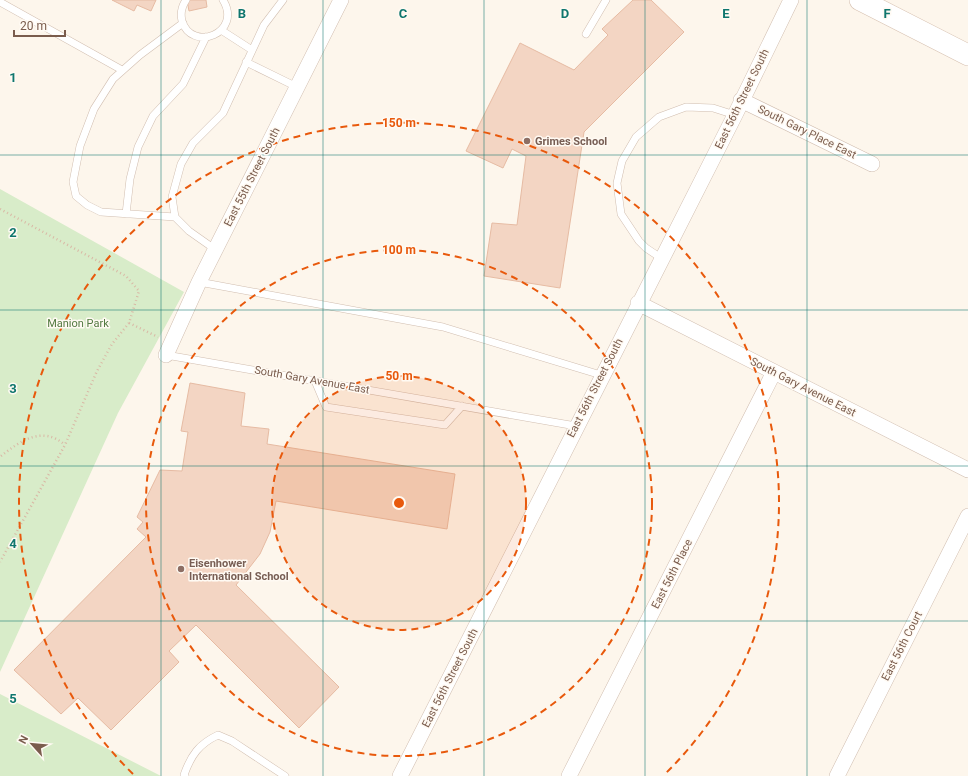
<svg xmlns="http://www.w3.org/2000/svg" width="968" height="776" viewBox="0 0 968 776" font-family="Roboto,sans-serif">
  <rect width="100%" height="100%" fill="#fdf6ec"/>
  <path fill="#d8ecc9" d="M0,189L184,292L118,413L0,672Z
    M0,694L161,776H0Z"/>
  <path fill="#f3d5c3" stroke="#e6bba3" d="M112,0H156L151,11L137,5L134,11Z
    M187,0H206L207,7L189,11Z
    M633,0H651L684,32L584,132L560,288L484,276L492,223L517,225L526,156L512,149L503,168L466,151L520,43L574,70L608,35L602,29Z
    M190,383L245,393L241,426L269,429L267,444L455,474L447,529L276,501L270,532L260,554L236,585L339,687L299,728L196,625L169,651L179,662L111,730L78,698L61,714L14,670L146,537L137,529L143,522L137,517L160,470L182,471L188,432L181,431Z"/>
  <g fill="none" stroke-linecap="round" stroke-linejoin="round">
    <defs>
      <path id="service" d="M186,0C182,6 180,13 182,21C192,53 243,33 223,0
        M0,2L122,70
        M221,30L252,50
        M586,34L606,0
        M246,62L297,87
        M126,214L130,179L138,147L153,116L183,84L206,37
        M175,217L101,212L87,205L76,196L73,182L80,146L94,109L113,79L140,55L183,23
        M216,250L189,231L175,217L172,197L181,164L193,143L223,113L264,25L283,0
        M661,258L646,248L639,241L621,214L617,183L622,161L636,137L659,117L686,107L713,108L735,115
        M199,282L443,327L601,375
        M166,355L576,426
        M315,381L326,407L445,425L462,406
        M185,776L184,775C191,755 199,744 218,735L232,741L285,776"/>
      <path id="minor" d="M741,100L872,164
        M638,303L968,470
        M166,355L199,282L341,0
        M400,776L735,115L791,0
        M569,776L774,372
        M837,776L968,516"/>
      <path id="secondary" d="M860,0L968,55"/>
    </defs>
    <use href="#service" stroke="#d1beb0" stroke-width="8"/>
    <use href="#minor" stroke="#d1beb0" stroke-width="16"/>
    <use href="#secondary" stroke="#d6c0b0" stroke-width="22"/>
    <path stroke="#d9b8a5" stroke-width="2.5" stroke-dasharray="1 3" stroke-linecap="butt" d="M0,209L126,276L139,291L129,323L112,344L97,371L65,445L0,562
      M129,323L158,337
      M1,456C20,441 43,425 65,445"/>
    <use href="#service" stroke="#fff" stroke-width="7"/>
    <use href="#minor" stroke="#fff" stroke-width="15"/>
    <use href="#secondary" stroke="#fff" stroke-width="21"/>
  </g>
  <path fill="none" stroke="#0f766e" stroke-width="1" stroke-opacity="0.55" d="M161,0V776M323,0V776M484,0V776M645,0V776M807,0V776M0,155H968M0,310H968M0,466H968M0,621H968"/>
  <circle cx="399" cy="503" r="127" fill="#e8590c" fill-opacity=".12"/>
  <g fill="none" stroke="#e8590c" stroke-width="2" stroke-dasharray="7 5">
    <circle cx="399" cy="503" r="127"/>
    <circle cx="399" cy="503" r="253"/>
    <path d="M133 774A380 380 0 1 1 665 774"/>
  </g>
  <g fill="#8d6e63" stroke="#fffaf3" stroke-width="1.5">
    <circle cx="527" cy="141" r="4"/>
    <circle cx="181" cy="569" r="4"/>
  </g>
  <g text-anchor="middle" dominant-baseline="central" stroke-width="3" stroke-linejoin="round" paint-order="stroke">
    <g font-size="11" fill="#7a5c4d" stroke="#fffaf3">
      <text transform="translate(742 99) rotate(-64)">East 56th Street South</text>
      <text transform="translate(807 132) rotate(26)">South Gary Place East</text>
      <text transform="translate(252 177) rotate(-63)">East 55th Street South</text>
      <text transform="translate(312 380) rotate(10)">South Gary Avenue East</text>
      <text transform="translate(803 387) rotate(27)">South Gary Avenue East</text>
      <text transform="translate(595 388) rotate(-63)">East 56th Street South</text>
      <text transform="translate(672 574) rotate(-63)">East 56th Place</text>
      <text transform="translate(902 646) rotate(-63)">East 56th Court</text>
      <text transform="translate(450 678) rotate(-63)">East 56th Street South</text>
    </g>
    <g font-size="11" font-weight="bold" fill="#785e54" stroke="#fffaf3" text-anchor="start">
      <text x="535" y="141">Grimes School</text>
      <text x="189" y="563">Eisenhower<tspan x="189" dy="13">International School</tspan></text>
    </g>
    <g font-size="11" fill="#537a41" stroke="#fffaf3">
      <text x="78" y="323">Manion Park</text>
    </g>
  </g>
  <g font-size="13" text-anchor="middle" font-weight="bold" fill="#0f766e" stroke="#fffaf3" stroke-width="3" stroke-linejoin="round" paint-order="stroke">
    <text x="242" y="18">B</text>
    <text x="403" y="18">C</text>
    <text x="565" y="18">D</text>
    <text x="726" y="18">E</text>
    <text x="887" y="18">F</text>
    <text x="13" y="82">1</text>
    <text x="13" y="237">2</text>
    <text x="13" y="393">3</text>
    <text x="13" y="548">4</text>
    <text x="13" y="703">5</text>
  </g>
  <circle cx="399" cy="503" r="6" fill="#e8590c" stroke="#fffaf3" stroke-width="2"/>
  <g font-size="12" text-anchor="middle" font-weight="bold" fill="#e8590c" stroke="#fffaf3" stroke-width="3" stroke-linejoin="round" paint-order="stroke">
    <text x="399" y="127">150 m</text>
    <text x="399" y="254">100 m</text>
    <text x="399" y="380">50 m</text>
  </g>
  <g transform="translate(32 744) rotate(297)" stroke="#fffaf3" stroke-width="3" paint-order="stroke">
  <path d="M0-3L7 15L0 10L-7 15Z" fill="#7a5c4d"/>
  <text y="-6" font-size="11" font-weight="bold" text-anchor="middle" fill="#7a5c4d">N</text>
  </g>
  <path d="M14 30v6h51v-6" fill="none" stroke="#7a5c4d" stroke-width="2"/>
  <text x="20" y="30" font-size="12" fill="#7a5c4d" stroke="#fffaf3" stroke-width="3" paint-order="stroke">20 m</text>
</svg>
